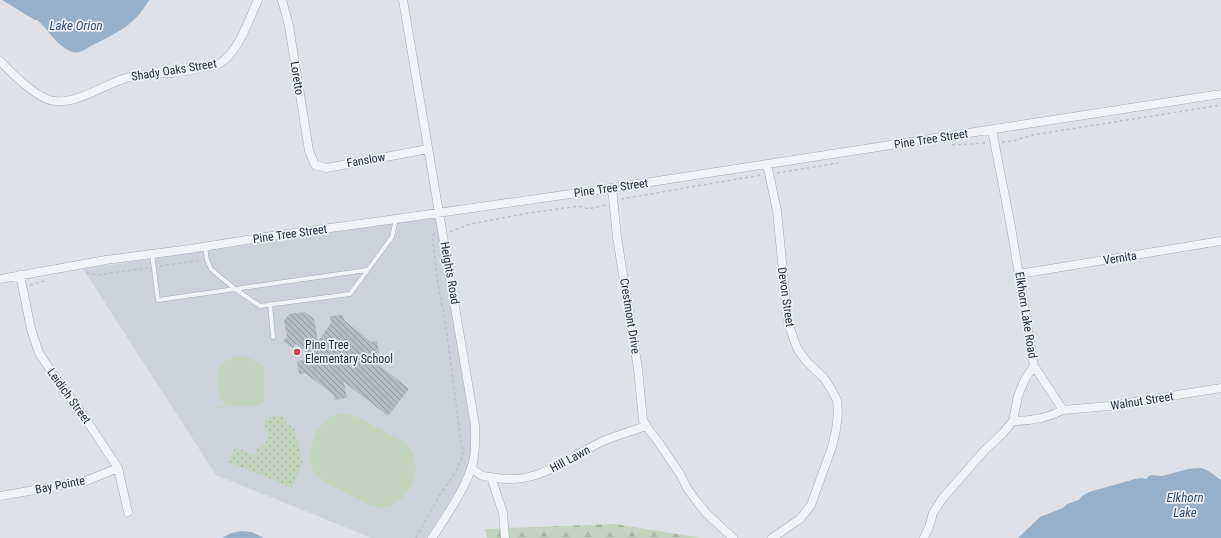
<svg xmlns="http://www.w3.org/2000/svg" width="1221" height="538" viewBox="0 0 1221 538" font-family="'Roboto Condensed',sans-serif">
  <defs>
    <pattern id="forest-firs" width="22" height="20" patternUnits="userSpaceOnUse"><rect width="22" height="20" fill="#c4d3be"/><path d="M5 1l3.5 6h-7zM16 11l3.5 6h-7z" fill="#a8b5a4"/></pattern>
    <pattern id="park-dots" width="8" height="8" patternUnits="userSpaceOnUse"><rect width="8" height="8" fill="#c4d3be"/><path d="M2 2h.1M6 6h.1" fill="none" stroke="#a8b5a4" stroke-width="1.8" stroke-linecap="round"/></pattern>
    <pattern id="building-back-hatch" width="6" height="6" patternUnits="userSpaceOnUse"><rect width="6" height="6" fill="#b5bbc5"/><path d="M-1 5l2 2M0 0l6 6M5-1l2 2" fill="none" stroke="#9398a1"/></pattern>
  </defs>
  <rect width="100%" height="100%" fill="#dee2e8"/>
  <path fill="#ccd1da" d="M436,217L472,435L471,459L463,481L426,538H372L216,475L83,269Z"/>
  <path fill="url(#forest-firs)" d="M616,524L701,538H487L485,529Z"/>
  <path fill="url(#park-dots)" d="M282,415L286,423L295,429L294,430L295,433L296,434L303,462L292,488L229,462L235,447L253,455L256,454V450C269,443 264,443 269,432L265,430L264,422L268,417Z"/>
  <path fill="#c4d3be" d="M265,350L264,401L259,405L209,408L227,405C223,402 221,398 219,392C208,360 242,344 264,368Z
    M340,413L355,416L403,441C414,450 419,466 414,480C409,494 392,512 375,507C365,504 354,497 345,492C335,487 320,482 314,472C305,458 312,436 322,424C327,418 334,415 340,413Z"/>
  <path fill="#96b0ca" d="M2,0H149C134,26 118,32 93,45C87,48 80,54 73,52C58,48 48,29 37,20H35Z
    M1198,468C1208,468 1213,475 1221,480V538H1018L1040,517L1063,508L1067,504L1079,500L1082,496L1089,492L1135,479L1142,478L1146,479L1150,475L1162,476L1188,469Z
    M242,531L252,532L264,538H222L231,533Z"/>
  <path fill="url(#building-back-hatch)" d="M305,312L314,319L318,341L331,323L330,316L343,315L344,320L371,342L377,341L379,353L367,355L409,389L388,416L344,382L347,398L334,400V395L305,373L299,374L297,361L314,358L296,344L292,348L283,341L287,337L284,321L289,314Z"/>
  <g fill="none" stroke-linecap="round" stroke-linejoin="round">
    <defs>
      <path id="service" d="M205,247L207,260L211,269L235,289L367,270
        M152,254L158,300L235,289L260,306L350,294L392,237L396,219
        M270,304L273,337"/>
      <path id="minor" d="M282,0L289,26L309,151L315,165L327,168L428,149
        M403,0L475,425C475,437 476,450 473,462C467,487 446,516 432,538
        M0,61C12,74 39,100 55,101C80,104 107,82 130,77C144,74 158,74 172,73C184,72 196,69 208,66C212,65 218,65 222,62C239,50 249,19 258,0
        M767,164L777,211L788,322L794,340L798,350L807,362L824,378L831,389L837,400L838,413L836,430L832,447L811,505L800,519L772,538
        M612,188L617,237L638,369L643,420L649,430L657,440L680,474L687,488L698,503L707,514L733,538
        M1019,274L1221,241
        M20,275L31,329L39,353L53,374L87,421L118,468L128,512
        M0,279L106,260L190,249L272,236L396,219L612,188L1221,94
        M1034,366L1063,410L1109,406L1221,388
        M1013,421C1030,421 1048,418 1063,410
        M471,468C475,470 479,475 483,476C487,477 492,477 496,478C538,485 568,458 603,441C617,435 632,431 646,426
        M491,477L503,513L505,538
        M0,496L86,481L118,468
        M924,538L929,527L933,513L942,499L984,451L1003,433L1013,421L1018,396L1025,379L1034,366L1011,227L992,130"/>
    </defs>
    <use href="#service" stroke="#a3a9b2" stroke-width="5"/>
    <use href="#minor" stroke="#a3a9b2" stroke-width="9"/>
    <path stroke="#bcc0c7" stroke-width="1.5" stroke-dasharray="3 3" stroke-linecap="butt" d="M1002,142L1012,141L1033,135L1221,105
      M952,145L986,143
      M777,173L838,163
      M621,199L761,175
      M450,232L470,224L529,213L579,206L588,209L606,205
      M160,266L201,260
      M86,273L97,275L148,268
      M30,285L44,281
      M416,538L439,496L455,473L463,456L444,313L439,291L432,235L435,234"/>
    <use href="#service" stroke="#f1f3f6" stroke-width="4"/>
    <use href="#minor" stroke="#f1f3f6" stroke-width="8"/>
  </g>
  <circle fill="#d53b53" stroke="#edf1f6" stroke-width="1.5" cx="297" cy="352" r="4"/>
  <g text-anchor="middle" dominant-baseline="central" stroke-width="3.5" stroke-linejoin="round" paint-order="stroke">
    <g font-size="12" fill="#263040" stroke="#edf1f6">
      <text transform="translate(174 70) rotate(-9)">Shady Oaks Street</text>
      <text transform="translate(297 78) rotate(81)">Loretto</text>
      <text transform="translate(931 139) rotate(-9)">Pine Tree Street</text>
      <text transform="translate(366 160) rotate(-10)">Fanslow</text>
      <text transform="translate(611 188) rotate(-8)">Pine Tree Street</text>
      <text transform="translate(290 234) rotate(-8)">Pine Tree Street</text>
      <text transform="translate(1120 258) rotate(-9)">Vernita</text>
      <text transform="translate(450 273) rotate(80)">Heights Road</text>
      <text transform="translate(786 297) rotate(82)">Devon Street</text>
      <text transform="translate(1026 315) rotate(81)">Elkhorn Lake Road</text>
      <text transform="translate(630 316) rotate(81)">Crestmont Drive</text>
      <text transform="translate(69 396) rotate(54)">Leidich Street</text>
      <text transform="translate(1142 401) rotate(-9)">Walnut Street</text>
      <text transform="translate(570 459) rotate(-28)">Hill Lawn</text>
      <text transform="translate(60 485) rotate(-11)">Bay Pointe</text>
    </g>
    <g font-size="12" fill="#263040" stroke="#edf1f6" text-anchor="start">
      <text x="305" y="345">Pine Tree<tspan x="305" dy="14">Elementary School</tspan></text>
    </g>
    <g font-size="13" font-style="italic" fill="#2e4f76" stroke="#edf1f6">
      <text x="76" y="25">Lake Orion</text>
      <text x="1185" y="497">Elkhorn<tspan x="1185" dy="15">Lake</tspan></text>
    </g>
  </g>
</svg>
